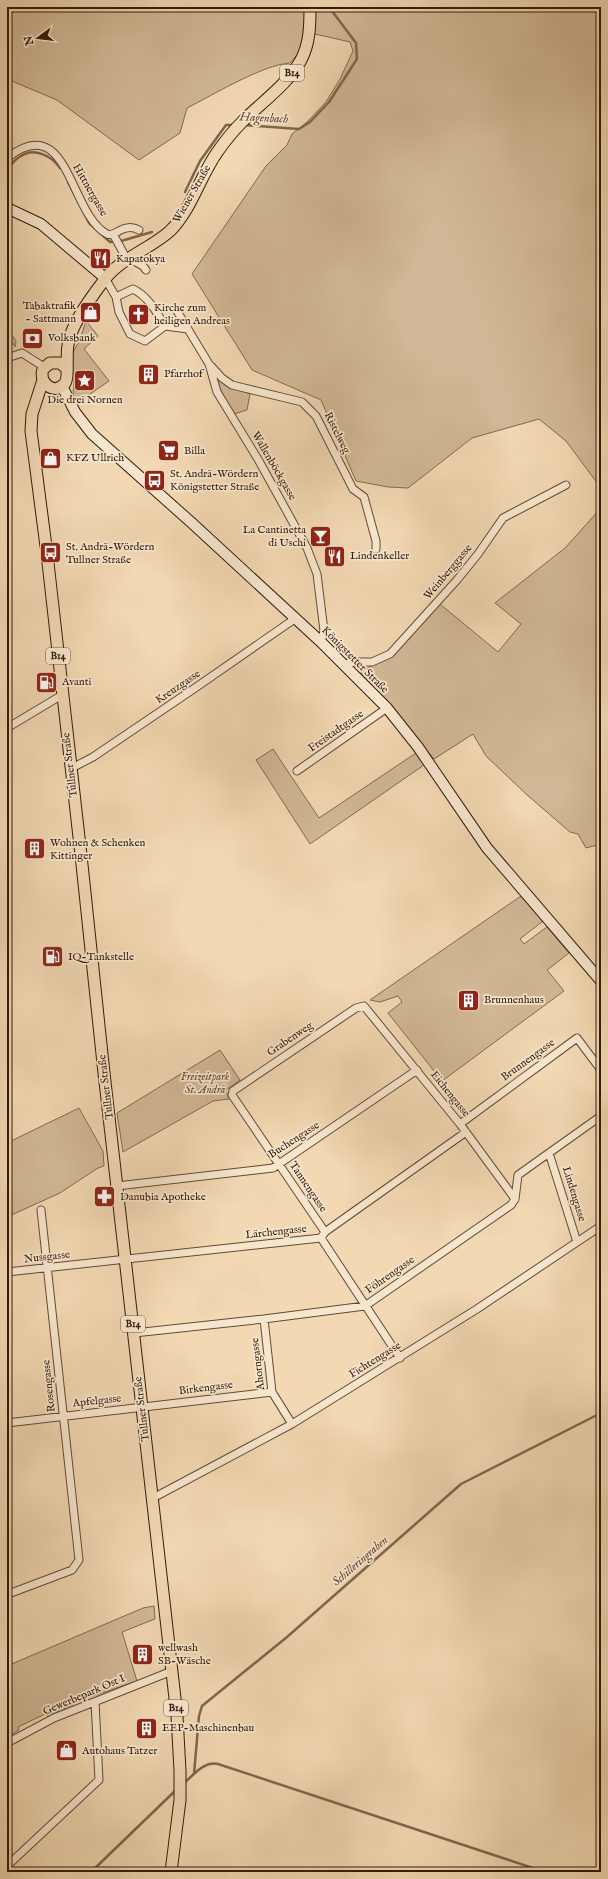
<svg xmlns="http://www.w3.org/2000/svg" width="608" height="1879" viewBox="0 0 608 1879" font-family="'IM FELL English',serif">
  <rect width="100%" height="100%" fill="#f2d8b3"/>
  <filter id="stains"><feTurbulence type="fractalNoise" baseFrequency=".005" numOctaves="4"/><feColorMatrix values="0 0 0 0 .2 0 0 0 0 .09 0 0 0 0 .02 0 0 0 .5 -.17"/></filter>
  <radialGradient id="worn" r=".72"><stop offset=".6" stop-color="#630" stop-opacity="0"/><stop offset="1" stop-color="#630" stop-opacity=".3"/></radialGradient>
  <path fill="#d2b896" stroke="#826950" d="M7,7H601V488L566,441L539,419L472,438L408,488L388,487L356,481L321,400L252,370L192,274L266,166L287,145L292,134L307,122L326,102L340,79L353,51L350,42L315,34L290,63C262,65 213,95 187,108L180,133L139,160L57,100L7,79Z
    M86,321L98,336L84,349L109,381L80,401L73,397L74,377L71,367V355L79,342Z
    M7,328L16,341L15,347L12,342L7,344Z
    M214,372L231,386L250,394L247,410L234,414L221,391Z
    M601,508V844L586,848L578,834L570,832L526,794L486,756L473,734L434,759L360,672L391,656L440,604L498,652L521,624L495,603L565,548Z
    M273,749L319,818L416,753L424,765L310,844L256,760Z
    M521,896L543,921L520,939L524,944L547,927L569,953L547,970L564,991L442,1081L388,1013L402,1002L398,996L380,1002L370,1000Z
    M220,1050L240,1080L226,1090L229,1099L213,1101L123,1152L117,1113Z
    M79,1108L103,1151L104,1166L98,1168L60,1193L7,1217V1143Z
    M154,1606L155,1619L122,1632L137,1681L73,1703V1705L47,1716L45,1714L18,1727L19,1730L7,1737V1666L143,1608Z"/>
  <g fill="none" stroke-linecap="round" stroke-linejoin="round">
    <path stroke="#7f654e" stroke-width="2.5" d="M244,125L299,129L310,122L329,102L357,59L356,43L329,7
      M7,169C11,165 15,159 21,156C34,147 52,156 60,168
      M68,182L89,223L110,242L121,241L152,232
      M185,192L200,161L226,125H233
      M194,1774L199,1716L202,1706L287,1637L461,1484L601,1413
      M183,1784C194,1775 203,1761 218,1764L545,1872
      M91,1872L176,1790"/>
    <defs>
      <path id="minor" d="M7,158C69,109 69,214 107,234C114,237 120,228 127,228C131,227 135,228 139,230
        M113,234L125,256L143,266L146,270
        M105,278L116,297L119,312L130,334L145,341L165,326L188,329
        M116,297L133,289C149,297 156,312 165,326
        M177,311L209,364L217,392L259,461L307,548L317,574L324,631L321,642
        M7,358L22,353L44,367
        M211,366L222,378L232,385L302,402L316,416L353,489L364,497L376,541V549
        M344,664L355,662H372L390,654L457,580L478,554L503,518L566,485
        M7,728L62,695
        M70,769L93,757L195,688L296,618
        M297,771L387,708
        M460,1124L577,1038L601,1070
        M549,1153L577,1242
        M117,1186L273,1168L417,1070
        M325,1232L232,1095L233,1091L356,1008L364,1006L460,1124L515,1199
        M321,1238L400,1358
        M7,1272L321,1238L325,1232L466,1132
        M264,1319L272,1392L292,1424
        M134,1333L264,1319L365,1306L511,1205L515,1199L518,1175L601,1116
        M7,1423L272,1392
        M153,1498L292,1424L477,1309L601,1226
        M7,1591L11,1593L72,1570L79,1560L41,1210
        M7,1743L54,1718L172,1671
        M7,1866L99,1780L95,1702"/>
      <path id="secondary" d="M7,208L41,224L105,278
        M62,386L75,412L92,434L193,524L321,642L387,708L418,747L487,848L601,981"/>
      <path id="primary" d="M66,368L60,363H50L43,369C38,384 56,396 65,383C69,378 66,353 68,345C71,324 92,296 105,279C121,258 150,249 170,231C192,209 200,176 218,151C225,141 234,130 243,121C263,101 287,85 301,60C310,43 310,25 310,7
        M43,380L32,414L31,431L47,554L81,855L104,1073L177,1716L180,1771V1800L171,1872"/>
    </defs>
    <use href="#minor" stroke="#634a35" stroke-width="9"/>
    <use href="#secondary" stroke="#331a0b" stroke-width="12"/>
    <use href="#primary" stroke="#331a0b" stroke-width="13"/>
    <use href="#minor" stroke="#f7e6ce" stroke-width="7"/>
    <use href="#secondary" stroke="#f7e6ce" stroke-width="10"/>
    <use href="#primary" stroke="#f2d8b3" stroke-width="11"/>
  </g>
  <defs>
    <symbol id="restaurant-square" viewBox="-11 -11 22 22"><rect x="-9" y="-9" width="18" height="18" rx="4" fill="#8f2418" stroke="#f7e6ce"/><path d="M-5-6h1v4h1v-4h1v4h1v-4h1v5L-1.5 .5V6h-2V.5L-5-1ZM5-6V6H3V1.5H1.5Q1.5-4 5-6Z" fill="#fff"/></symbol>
    <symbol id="shop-square" viewBox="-11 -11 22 22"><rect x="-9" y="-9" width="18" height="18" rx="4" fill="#8f2418" stroke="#f7e6ce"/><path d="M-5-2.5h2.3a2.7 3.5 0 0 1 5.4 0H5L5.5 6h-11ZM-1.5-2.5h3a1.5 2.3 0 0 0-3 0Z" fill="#fff"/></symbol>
    <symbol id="church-square" viewBox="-11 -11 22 22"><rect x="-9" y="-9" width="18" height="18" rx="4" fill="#8f2418" stroke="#f7e6ce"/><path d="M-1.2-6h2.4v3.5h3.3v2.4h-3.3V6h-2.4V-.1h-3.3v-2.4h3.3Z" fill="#fff"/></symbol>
    <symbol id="bank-square" viewBox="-11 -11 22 22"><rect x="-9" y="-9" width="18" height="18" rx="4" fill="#8f2418" stroke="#f7e6ce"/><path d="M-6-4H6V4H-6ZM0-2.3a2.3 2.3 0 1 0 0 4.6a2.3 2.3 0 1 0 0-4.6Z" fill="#fff"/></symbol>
    <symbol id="building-square" viewBox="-11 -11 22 22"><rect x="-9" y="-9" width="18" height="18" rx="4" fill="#8f2418" stroke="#f7e6ce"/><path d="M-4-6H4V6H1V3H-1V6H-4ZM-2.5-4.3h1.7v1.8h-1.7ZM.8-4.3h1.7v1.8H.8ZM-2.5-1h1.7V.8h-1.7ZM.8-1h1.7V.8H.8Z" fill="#fff"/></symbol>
    <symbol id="sight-square" viewBox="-11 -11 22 22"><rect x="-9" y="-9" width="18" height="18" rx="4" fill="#8f2418" stroke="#f7e6ce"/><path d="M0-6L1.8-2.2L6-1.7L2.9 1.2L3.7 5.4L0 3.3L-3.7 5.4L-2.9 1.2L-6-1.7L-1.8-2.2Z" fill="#fff"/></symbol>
    <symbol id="supermarket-square" viewBox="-11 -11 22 22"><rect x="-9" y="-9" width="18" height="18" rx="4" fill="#8f2418" stroke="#f7e6ce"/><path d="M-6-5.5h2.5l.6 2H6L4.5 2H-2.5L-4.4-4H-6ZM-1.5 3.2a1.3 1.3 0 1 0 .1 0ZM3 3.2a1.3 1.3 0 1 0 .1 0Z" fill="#fff"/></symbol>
    <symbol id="bus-square" viewBox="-11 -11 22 22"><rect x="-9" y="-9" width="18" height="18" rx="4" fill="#8f2418" stroke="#f7e6ce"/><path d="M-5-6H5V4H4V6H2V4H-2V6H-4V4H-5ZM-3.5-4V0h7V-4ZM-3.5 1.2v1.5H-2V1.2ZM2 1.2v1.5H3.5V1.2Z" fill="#fff"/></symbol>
    <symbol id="bar-square" viewBox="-11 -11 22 22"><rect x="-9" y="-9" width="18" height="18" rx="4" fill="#8f2418" stroke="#f7e6ce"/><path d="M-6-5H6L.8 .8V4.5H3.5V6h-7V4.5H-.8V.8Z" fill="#fff"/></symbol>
    <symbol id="fuel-square" viewBox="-11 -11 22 22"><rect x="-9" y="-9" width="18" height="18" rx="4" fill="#8f2418" stroke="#f7e6ce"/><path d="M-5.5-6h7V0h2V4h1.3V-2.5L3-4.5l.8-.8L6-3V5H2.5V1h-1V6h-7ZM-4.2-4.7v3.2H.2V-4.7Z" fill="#fff"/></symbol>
    <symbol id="pharmacy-square" viewBox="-11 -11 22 22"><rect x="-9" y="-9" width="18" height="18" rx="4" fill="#8f2418" stroke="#f7e6ce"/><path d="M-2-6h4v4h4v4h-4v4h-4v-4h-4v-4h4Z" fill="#fff"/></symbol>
  </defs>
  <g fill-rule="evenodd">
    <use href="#restaurant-square" x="88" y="246" width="25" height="25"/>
    <use href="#shop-square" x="78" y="300" width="25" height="25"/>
    <use href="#church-square" x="126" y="302" width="25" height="25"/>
    <use href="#bank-square" x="20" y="326" width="25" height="25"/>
    <use href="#building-square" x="136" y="362" width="25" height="25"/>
    <use href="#sight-square" x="72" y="368" width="25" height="25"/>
    <use href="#supermarket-square" x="156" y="438" width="25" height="25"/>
    <use href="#shop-square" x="38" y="446" width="25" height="25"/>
    <use href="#bus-square" x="142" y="468" width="25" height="25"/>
    <use href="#bar-square" x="308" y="524" width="25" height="25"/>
    <use href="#bus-square" x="38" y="540" width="25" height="25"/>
    <use href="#restaurant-square" x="322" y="544" width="25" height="25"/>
    <use href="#fuel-square" x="34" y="670" width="25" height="25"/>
    <use href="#building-square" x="22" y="836" width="25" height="25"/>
    <use href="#fuel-square" x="40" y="944" width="25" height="25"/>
    <use href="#building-square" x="456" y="988" width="25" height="25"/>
    <use href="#pharmacy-square" x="92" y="1184" width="25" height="25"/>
    <use href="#building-square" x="130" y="1642" width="25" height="25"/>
    <use href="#building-square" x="134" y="1716" width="25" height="25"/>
    <use href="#shop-square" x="54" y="1738" width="25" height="25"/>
  </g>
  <g text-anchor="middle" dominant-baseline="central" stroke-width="3.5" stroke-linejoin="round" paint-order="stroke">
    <g fill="#f7e6ce" stroke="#6e5746" stroke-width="1">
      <rect x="280" y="65" width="24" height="16" rx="3"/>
      <rect x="46" y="648" width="24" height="16" rx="3"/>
      <rect x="121" y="1316" width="24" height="16" rx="3"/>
      <rect x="164" y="1700" width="24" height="16" rx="3"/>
    </g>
    <g font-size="10" font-weight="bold" fill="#331a0b">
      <text x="292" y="73">B14</text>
      <text x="58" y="656">B14</text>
      <text x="133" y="1324">B14</text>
      <text x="176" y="1708">B14</text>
    </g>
    <g font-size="11" fill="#331a0b" stroke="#f7e6ce">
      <text transform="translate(90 190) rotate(60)">Hittnergasse</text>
      <text transform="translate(192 194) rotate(-60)">Wiener Straße</text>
      <text transform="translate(337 433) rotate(63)">Ristelweg</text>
      <text transform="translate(274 466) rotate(60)">Wallenböckgasse</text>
      <text transform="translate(448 572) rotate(-50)">Weinberggasse</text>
      <text transform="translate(355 660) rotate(45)">Königstetter Straße</text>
      <text transform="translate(178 687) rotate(-34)">Kreuzgasse</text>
      <text transform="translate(336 731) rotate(-35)">Freistadtgasse</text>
      <text transform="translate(70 765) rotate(-97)">Tullner Straße</text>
      <text transform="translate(290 1039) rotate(-34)">Grabenweg</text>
      <text transform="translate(528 1060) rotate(-36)">Brunnengasse</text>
      <text transform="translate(106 1087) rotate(-97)">Tullner Straße</text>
      <text transform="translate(450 1094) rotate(51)">Eichengasse</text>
      <text transform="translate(294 1140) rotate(-33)">Buchengasse</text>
      <text transform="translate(308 1187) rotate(56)">Tannengasse</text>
      <text transform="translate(574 1194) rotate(73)">Lindengasse</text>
      <text transform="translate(276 1232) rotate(-6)">Lärchengasse</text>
      <text transform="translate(47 1257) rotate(-6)">Nussgasse</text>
      <text transform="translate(390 1275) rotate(-35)">Föhrengasse</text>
      <text transform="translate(375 1360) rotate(-32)">Fichtengasse</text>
      <text transform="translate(258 1364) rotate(-97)">Ahorngasse</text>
      <text transform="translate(49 1386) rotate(-96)">Rosengasse</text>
      <text transform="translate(206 1388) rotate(-7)">Birkengasse</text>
      <text transform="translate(97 1401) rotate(-6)">Apfelgasse</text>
      <text transform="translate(142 1409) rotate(-97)">Tullner Straße</text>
      <text transform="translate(84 1695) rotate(-23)">Gewerbepark Ost I</text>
    </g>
    <g font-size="11" fill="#331a0b" stroke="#f7e6ce" text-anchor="start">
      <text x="116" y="259">Kapatokya</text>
      <text x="76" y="306" text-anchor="end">Tabaktrafik<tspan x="76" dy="13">- Sattmann</tspan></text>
      <text x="154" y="308">Kirche zum<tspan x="154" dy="13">heiligen Andreas</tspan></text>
      <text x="48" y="338">Volksbank</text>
      <text x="164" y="374">Pfarrhof</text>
      <text x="85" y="400" text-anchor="middle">Die drei Nornen</text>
      <text x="184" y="451">Billa</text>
      <text x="66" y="458">KFZ Ullrich</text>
      <text x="170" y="474">St. Andrä-Wördern<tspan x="170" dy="13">Königstetter Straße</tspan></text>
      <text x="306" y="530" text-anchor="end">La Cantinetta<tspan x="306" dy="13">di Uschi</tspan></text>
      <text x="66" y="547">St. Andrä-Wördern<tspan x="66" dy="13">Tullner Straße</tspan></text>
      <text x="350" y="556">Lindenkeller</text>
      <text x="62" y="682">Avanti</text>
      <text x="50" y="843">Wohnen &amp; Schenken<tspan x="50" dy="13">Kittinger</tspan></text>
      <text x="68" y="957">IQ-Tankstelle</text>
      <text x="484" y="1000">Brunnenhaus</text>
      <text x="120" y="1197">Danubia Apotheke</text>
      <text x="158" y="1648">wellwash<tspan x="158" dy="13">SB-Wäsche</tspan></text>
      <text x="162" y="1728">EEP-Maschinenbau</text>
      <text x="82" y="1751">Autohaus Tatzer</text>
    </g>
    <g font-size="11" font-style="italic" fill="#634935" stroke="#f7e6ce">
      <text x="205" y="1077">Freizeitpark<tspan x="205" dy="13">St. Andrä</tspan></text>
    </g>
    <g font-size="12" font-style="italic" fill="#5f4632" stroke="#f7e6ce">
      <text transform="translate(264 118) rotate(3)">Hagenbach</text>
      <text transform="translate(360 1561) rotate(-41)">Schilleringraben</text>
    </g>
  </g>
  <rect width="608" height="1879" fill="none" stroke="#f2d8b3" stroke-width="24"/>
  <rect x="8" y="8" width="592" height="1863" fill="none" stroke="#331a0b" stroke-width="2"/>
  <rect x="12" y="12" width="584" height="1855" fill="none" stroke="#331a0b"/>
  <g transform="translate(38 38) rotate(255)" stroke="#f7e6ce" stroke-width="3" paint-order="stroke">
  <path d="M0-3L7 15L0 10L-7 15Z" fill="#331a0b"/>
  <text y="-6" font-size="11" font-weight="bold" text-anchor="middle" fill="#331a0b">N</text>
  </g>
  <rect width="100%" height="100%" filter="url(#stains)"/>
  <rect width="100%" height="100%" fill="url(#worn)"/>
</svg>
